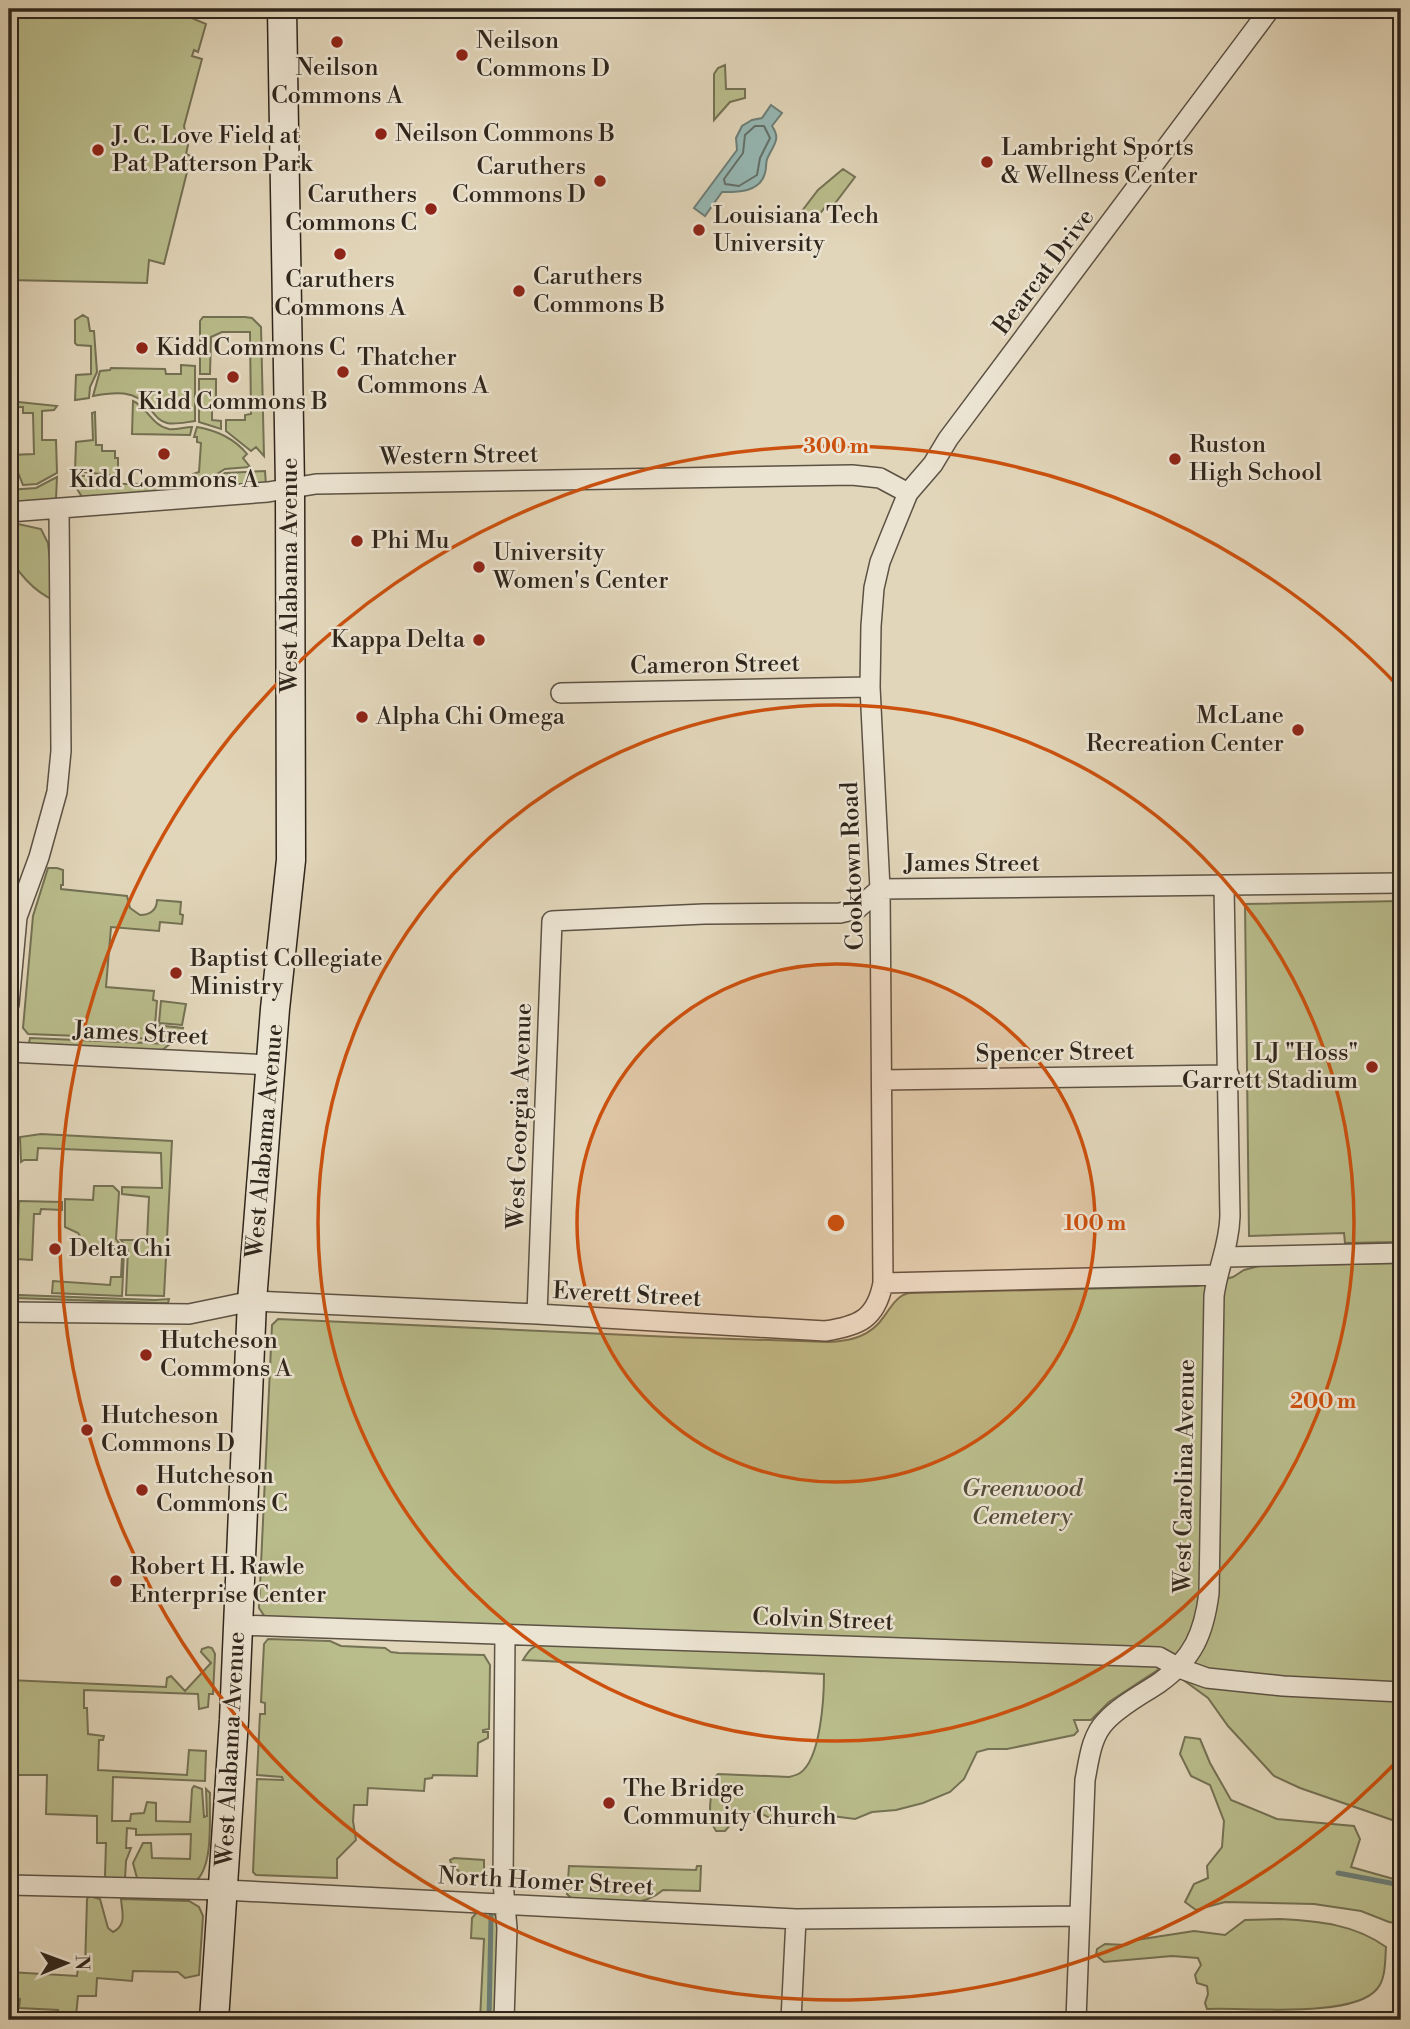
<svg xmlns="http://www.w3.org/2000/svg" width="1410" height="2029" viewBox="0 0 1410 2029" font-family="'Libre Bodoni',serif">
  <rect width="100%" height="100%" fill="#e2d6ba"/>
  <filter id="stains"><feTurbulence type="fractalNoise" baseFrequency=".00286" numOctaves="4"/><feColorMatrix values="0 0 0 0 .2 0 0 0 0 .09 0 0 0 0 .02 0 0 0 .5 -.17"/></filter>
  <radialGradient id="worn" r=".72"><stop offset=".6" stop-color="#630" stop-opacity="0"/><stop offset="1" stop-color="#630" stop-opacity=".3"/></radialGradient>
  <path fill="#b9bc8b" stroke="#747154" stroke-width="2" d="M9,9H185L187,16L206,24L198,52L194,50L192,56L202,59L184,126L188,145L186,154L191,156L164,264L149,260L147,283L9,280Z
    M725,65L726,89H745V98L730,102L714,120V74L718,68Z
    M843,169L855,177L833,206H826L814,221L796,222L792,224L818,190Z
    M83,315L88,318L90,331H94L97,372L90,387L89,398L75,400L76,375L91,374V346L77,345L75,343V320Z
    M203,317H245L252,318L261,327L264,456L256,447L251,451L226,431V420H245V415L251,414L250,332H222L211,337L210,374H200V321Z
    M181,365L195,366V421C186,422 175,425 167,423C159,421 155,415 150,409C136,389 113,392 93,396L100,371L110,370L111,368L165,369L166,374H181Z
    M199,379H216V405L212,406V420L221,421V429L199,422Z
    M9,401L57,406L54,410L42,411V440H56L57,473L37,484L23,485L11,455L34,454L33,413H23V407H17V413H9V424Z
    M133,401C147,407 152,426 169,429C176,430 184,427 192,427L190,435L132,434Z
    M95,412L96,445H102V451H115V458H118V478L109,475L75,471L76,442L93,440L92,413Z
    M197,427C216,430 235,439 247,454L243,458L250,467L225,469L209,479H192L193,474L199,472L201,443L197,442V437H194Z
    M265,471L266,485L82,497L77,489L75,475L104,478L123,484L209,483L225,473Z
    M57,477L56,499L9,506V490L36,488Z
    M9,522L41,529L48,543L54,600C36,593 13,570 9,551C7,542 9,531 9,522Z
    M48,868H57L63,870V885H61V889L127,896L130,908L140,915C150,915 157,910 157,900L181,902L180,914L183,915L182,924L160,922L159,931L111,927L106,987L154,991L153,1000L157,1001L155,1025L183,1028L181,1040L28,1034L23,1028L33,916Z
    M1401,901V1242L1345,1243L1344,1233L1249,1236L1245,904Z
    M161,1001L186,1004L182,1025L159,1023Z
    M30,1038L170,1044L161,1051L37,1045L29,1043Z
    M41,1134L172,1141L164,1296L126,1295L128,1249L121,1240H147L149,1197L122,1194V1187L162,1188L161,1153L38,1148L37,1160H24L21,1162L20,1137Z
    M94,1186H113L119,1192L116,1239L124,1250L95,1247L89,1250L78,1233L65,1227V1199L93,1200Z
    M19,1201L62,1202V1210L41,1209L40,1214H34L32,1260L17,1259Z
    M116,1252H124L122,1296L52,1293L53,1281L110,1285L111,1277H121L122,1257L115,1256Z
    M1401,1263V1823L1300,1788L1274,1776L1228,1726L1208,1698L1164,1666L1109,1702L1091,1720H1074L1078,1731L1074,1735L1007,1749H988L977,1752L964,1779L950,1792L923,1803L896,1810L872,1812L855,1819L832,1816L792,1826L784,1825L758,1812H748L738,1816L725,1831H716C706,1816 711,1796 714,1778L718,1774L789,1777C793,1776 797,1775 800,1773C821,1759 824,1697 824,1674L523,1660C529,1650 532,1646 544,1644L647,1649L659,1647L265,1617L259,1608L272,1325L278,1319L672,1337L829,1342C847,1341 864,1338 877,1325C888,1314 894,1296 909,1293L1197,1286L1233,1277L1244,1270L1259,1266Z
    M19,1295L155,1300L169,1299L168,1303H159L16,1298Z
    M268,1639L330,1641L341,1646L385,1648L391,1652L399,1653L484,1655L490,1665L489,1729L483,1730V1732H488V1738L478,1743L477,1776L433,1775L432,1778L425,1779L424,1791L368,1788L367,1805H354L353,1821L356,1840L337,1859V1878L256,1875L253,1872L257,1779L283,1780L282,1777L257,1775L260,1714H265V1703L261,1702L264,1644Z
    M208,1647L212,1648L215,1654L213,1694H209L208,1707L199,1709L198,1694L84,1690V1708H87L88,1734L104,1736L103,1740H99L98,1770L187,1775L189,1750L206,1751L205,1781L113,1777L112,1821H130L131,1814L144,1813L147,1802L156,1803V1821L190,1822L192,1789L194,1786L202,1789L204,1817L207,1816L206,1789L210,1793C209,1816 214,1863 197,1880H141L137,1878L133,1863L143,1843H151L152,1858L190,1859L191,1834L136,1835V1829L127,1828L126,1848H131L126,1861L125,1879L107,1880L105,1875L106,1843H97V1816L46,1814L47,1775H9V1680L166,1687L167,1678L171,1676L185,1691L211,1663L201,1652L202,1649Z
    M1185,1737L1200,1739L1210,1763L1231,1800L1277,1819L1354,1826L1360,1839L1351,1867L1401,1881V1924L1389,1922L1361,1911L1314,1904L1225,1902L1196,1910L1185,1902L1194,1884L1208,1878L1207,1866L1222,1847L1224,1821L1210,1785L1191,1776L1180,1754Z
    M454,1858L484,1860V1874L480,1878L464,1877L451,1863L450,1860Z
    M569,1866L696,1870L697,1866H701L700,1891L663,1890C639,1911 603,1901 573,1900L567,1894Z
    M89,1896L100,1899L108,1928L113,1932C127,1925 122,1912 121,1899L189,1901L199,1907L203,1916L199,1975L185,1978L178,1972L133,1971L132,1981L97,1978L96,1996H78L76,2016L77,2020H58V2010L19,2008L20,1999L9,1996V1972L77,1976L78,1968L85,1969L87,1899Z
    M478,1911L494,1913L499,1922L495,2020H480L484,1939L471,1938L472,1918Z
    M1280,1919C1318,1921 1354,1924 1386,1947C1385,1960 1386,1979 1377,1989C1352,2019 1245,2007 1207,2009L1205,2003L1208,1994L1207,1986L1197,1983L1195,1975L1201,1965L1198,1958L1172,1956L1104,1962L1096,1955L1097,1949L1105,1944L1126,1945L1136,1940L1194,1931L1225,1935L1245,1920Z"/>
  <path fill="#95b8b5" stroke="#6c7e78" stroke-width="2" d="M771,105L782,113L772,126C781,139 774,144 768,157C765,162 767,168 765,173C760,193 736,192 722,192L705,216L694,208L737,150L736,138L742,126L752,120L762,118Z"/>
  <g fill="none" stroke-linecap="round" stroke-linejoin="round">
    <path stroke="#626f68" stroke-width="2" d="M755,126H764L770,138L760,158L757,175L739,186L725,184L724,179L743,153L745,135Z"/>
    <path stroke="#6c7e78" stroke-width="5" d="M1338,1873L1401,1885
      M489,2020L491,1916"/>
    <defs>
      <path id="minor" d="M9,512L268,492L316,484L852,475L880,478L908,493
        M561,693L870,687
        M9,1004L17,917L39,857L57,792L61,751L59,509
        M9,1052L271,1065
        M882,1080L1229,1075
        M1225,1257L1401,1253
        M883,1283L1217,1275
        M9,1312L189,1314L252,1301L537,1314L825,1331C859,1326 876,1319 883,1283L880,889L870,687L871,626L874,588L880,562L890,537L908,493L933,464L948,439L1270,9
        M537,1314L552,921L704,914L840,913L857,909L880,889L1401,883
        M237,1625L1159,1657L1179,1668L1207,1678L1283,1686L1401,1692
        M9,1885L224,1890L796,1919L1080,1916
        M504,2020L507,1928L503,1882L505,1634
        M791,2020L796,1919
        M1076,2020L1085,1780C1089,1760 1091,1736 1106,1721C1121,1705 1141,1695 1159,1683C1193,1659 1204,1633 1209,1593L1214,1296C1218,1266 1229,1247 1230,1216L1224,887"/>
      <path id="secondary" d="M214,2020L234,1720L252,1301L275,1009L291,860L290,487L282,9"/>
    </defs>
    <use href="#minor" stroke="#5c5244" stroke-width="22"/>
    <use href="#secondary" stroke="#2f261c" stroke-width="31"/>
    <use href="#minor" stroke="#ece4d2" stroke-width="19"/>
    <use href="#secondary" stroke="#ece4d2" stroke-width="28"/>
  </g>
  <circle cx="836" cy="1223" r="259" fill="#cc510e" fill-opacity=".12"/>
  <g fill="none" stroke="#cc510e" stroke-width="3.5">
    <circle cx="836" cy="1223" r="259"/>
    <circle cx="836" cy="1223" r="518"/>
    <path d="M1400 1758A777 777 0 1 1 1400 688"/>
  </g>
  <g fill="#8f2418" stroke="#ece4d2" stroke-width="2.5">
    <circle cx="337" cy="42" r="7"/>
    <circle cx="462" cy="55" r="7"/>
    <circle cx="381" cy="134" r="7"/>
    <circle cx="98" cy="150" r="7"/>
    <circle cx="987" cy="162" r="7"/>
    <circle cx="600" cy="181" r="7"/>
    <circle cx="431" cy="209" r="7"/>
    <circle cx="699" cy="230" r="7"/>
    <circle cx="340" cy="254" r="7"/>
    <circle cx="519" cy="291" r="7"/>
    <circle cx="142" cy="348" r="7"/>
    <circle cx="343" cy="372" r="7"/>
    <circle cx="233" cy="377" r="7"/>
    <circle cx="164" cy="454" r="7"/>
    <circle cx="1175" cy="459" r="7"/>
    <circle cx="357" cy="541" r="7"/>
    <circle cx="479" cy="567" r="7"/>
    <circle cx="479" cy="640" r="7"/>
    <circle cx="362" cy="717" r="7"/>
    <circle cx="1298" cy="730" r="7"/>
    <circle cx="176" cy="973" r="7"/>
    <circle cx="1372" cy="1067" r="7"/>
    <circle cx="55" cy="1249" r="7"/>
    <circle cx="146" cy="1355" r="7"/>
    <circle cx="87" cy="1430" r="7"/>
    <circle cx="142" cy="1490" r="7"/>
    <circle cx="116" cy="1581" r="7"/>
    <circle cx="609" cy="1803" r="7"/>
  </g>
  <g text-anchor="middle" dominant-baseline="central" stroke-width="5" stroke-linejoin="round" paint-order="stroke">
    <g font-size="24" fill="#2f261c" stroke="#ece4d2" text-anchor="start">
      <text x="476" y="41">Neilson<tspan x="476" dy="28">Commons D</tspan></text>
      <text x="337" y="68" text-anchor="middle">Neilson<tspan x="337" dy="28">Commons A</tspan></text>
      <text x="395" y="134">Neilson Commons B</text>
      <text x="112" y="136">J. C. Love Field at<tspan x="112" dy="28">Pat Patterson Park</tspan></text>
      <text x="1001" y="148">Lambright Sports<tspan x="1001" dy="28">&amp; Wellness Center</tspan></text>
      <text x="586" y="167" text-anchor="end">Caruthers<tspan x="586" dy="28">Commons D</tspan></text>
      <text x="417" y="195" text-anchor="end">Caruthers<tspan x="417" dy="28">Commons C</tspan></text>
      <text x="713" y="216">Louisiana Tech<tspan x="713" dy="28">University</tspan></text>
      <text x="533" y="277">Caruthers<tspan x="533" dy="28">Commons B</tspan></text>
      <text x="340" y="280" text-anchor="middle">Caruthers<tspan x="340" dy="28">Commons A</tspan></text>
      <text x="156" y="348">Kidd Commons C</text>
      <text x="357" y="358">Thatcher<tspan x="357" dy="28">Commons A</tspan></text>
      <text x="233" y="402" text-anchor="middle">Kidd Commons B</text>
      <text x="1189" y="445">Ruston<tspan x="1189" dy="28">High School</tspan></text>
      <text x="164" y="480" text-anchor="middle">Kidd Commons A</text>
      <text x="371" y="541">Phi Mu</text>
      <text x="493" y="553">University<tspan x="493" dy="28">Women's Center</tspan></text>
      <text x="465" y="640" text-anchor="end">Kappa Delta</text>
      <text x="1284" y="716" text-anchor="end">McLane<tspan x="1284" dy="28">Recreation Center</tspan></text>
      <text x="376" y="717">Alpha Chi Omega</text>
      <text x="190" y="959">Baptist Collegiate<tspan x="190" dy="28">Ministry</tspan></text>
      <text x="1358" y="1053" text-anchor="end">LJ "Hoss"<tspan x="1358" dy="28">Garrett Stadium</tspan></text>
      <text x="69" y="1249">Delta Chi</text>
      <text x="160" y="1341">Hutcheson<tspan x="160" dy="28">Commons A</tspan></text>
      <text x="101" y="1416">Hutcheson<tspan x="101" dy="28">Commons D</tspan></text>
      <text x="156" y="1476">Hutcheson<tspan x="156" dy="28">Commons C</tspan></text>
      <text x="130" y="1567">Robert H. Rawle<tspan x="130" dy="28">Enterprise Center</tspan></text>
      <text x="623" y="1789">The Bridge<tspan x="623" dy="28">Community Church</tspan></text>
    </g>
    <g font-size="24" fill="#2f261c" stroke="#ece4d2">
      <text transform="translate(1044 272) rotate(-53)">Bearcat Drive</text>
      <text transform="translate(459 456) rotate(-1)">Western Street</text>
      <text transform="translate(290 575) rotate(-90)">West Alabama Avenue</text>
      <text transform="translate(715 665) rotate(-1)">Cameron Street</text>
      <text x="972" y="864">James Street</text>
      <text transform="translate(853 866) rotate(-92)">Cooktown Road</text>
      <text transform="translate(141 1034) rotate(3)">James Street</text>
      <text transform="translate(1055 1053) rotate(-1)">Spencer Street</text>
      <text transform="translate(520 1116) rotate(-88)">West Georgia Avenue</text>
      <text transform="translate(265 1141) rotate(-85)">West Alabama Avenue</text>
      <text transform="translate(627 1295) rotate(3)">Everett Street</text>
      <text transform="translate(1185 1476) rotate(-89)">West Carolina Avenue</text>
      <text transform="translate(823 1620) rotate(2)">Colvin Street</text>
      <text transform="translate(231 1749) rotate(-87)">West Alabama Avenue</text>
      <text transform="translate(546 1882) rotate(3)">North Homer Street</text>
    </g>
    <g font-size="24" font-style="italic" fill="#524c38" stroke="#ece4d2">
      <text x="1022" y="1489">Greenwood<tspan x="1022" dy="28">Cemetery</tspan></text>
    </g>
  </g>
  <circle cx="836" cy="1223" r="10" fill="#cc510e" stroke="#ece4d2" stroke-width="3.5"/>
  <g font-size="21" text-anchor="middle" font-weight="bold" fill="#cc510e" stroke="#ece4d2" stroke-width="5" stroke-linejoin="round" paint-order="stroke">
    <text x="836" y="453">300 m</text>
    <text x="1095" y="1230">100 m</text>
    <text x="1323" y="1408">200 m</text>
  </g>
  <rect width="1410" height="2029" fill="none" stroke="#e2d6ba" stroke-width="35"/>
  <rect x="10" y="10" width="1389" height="2008" fill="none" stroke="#2f261c" stroke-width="3.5"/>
  <rect x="18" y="18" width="1375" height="1994" fill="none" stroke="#2f261c" stroke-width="2"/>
  <g transform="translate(66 1963) rotate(89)" stroke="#ece4d2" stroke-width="5" paint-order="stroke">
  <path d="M0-5L12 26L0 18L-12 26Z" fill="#2f261c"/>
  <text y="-10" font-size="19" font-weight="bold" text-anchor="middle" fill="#2f261c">N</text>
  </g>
  <rect width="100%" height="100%" filter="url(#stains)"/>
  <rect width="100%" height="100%" fill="url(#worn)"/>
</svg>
